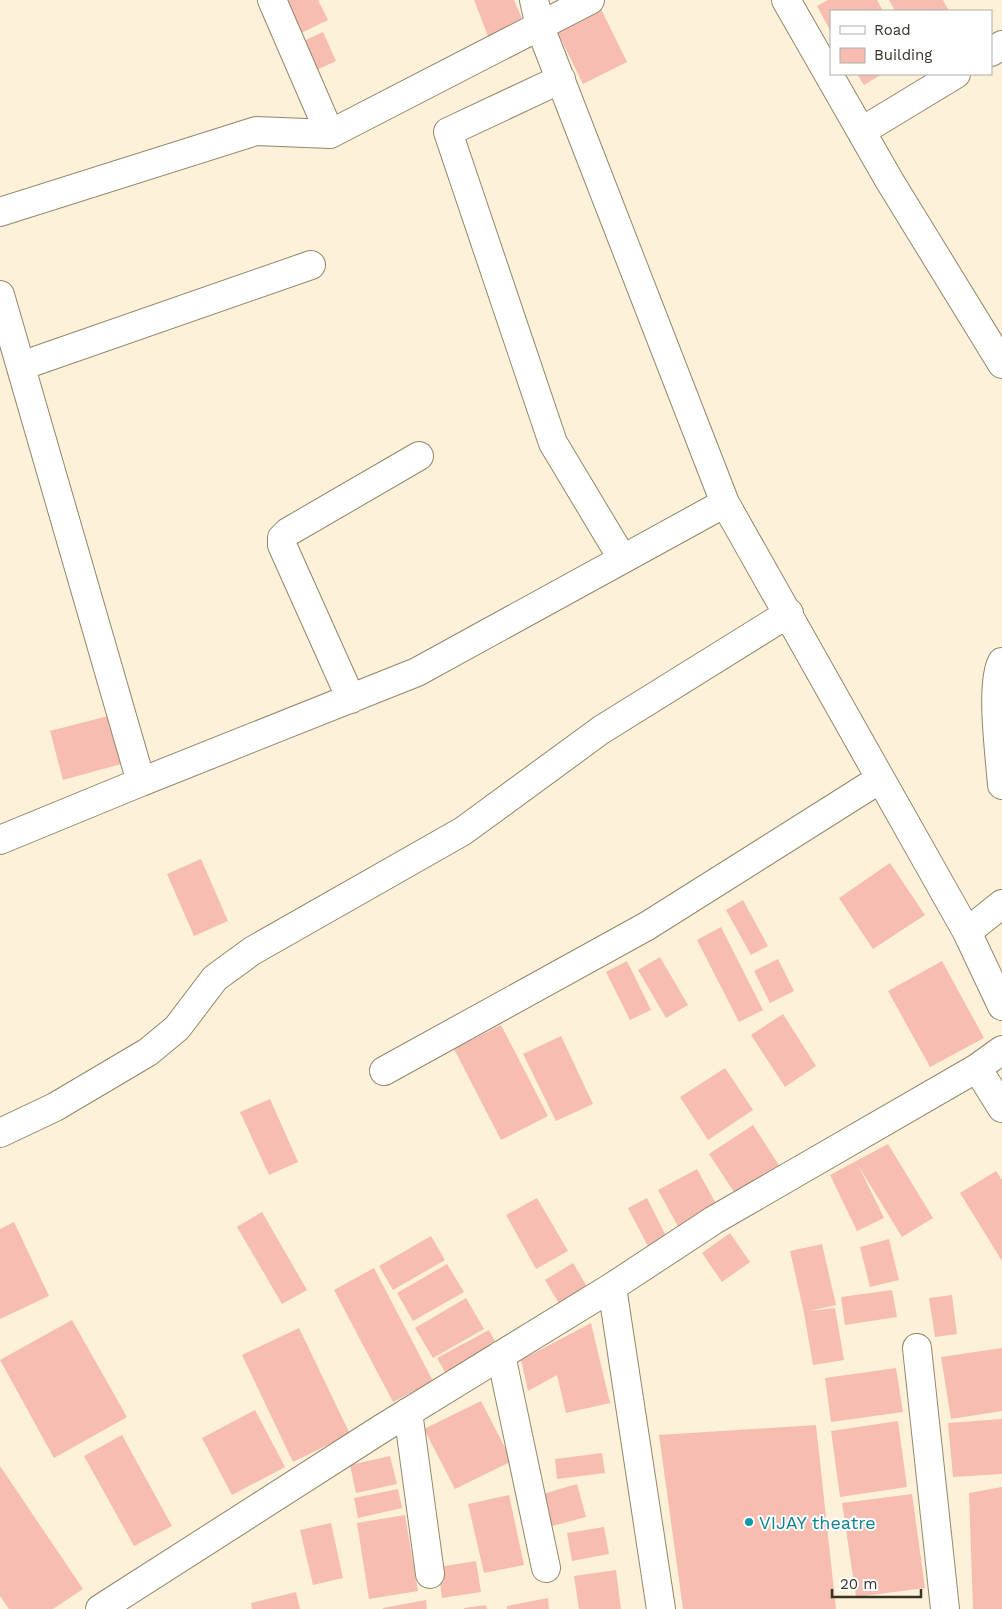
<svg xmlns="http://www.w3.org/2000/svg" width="1002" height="1609" viewBox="0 0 1002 1609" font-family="'Work Sans',sans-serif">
  <rect width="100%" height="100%" fill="#fdf2d9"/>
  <path fill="#f7bdb1" d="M277,0H318L328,20L295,36Z
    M474,0H514L523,21L488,36Z
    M828,0H877L883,11H831V32L817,6Z
    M889,0H943L949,11H895Z
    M601,9L627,62L583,84L557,31Z
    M323,32L336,61L310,73L297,44Z
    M857,74H882L864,85Z
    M108,716L121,764L63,780L50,731Z
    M201,859L228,921L194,936L167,874Z
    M890,863L925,915L873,949L839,898Z
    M743,900L768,946L751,955L726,910Z
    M721,927L763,1010L739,1022L697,940Z
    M660,957L688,1005L666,1018L638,970Z
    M778,959L794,991L770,1003L754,971Z
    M627,961L651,1010L630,1020L606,972Z
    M942,961L984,1038L930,1067L888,991Z
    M783,1014L816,1066L785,1087L751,1035Z
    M501,1025L548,1116L501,1140L454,1049Z
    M561,1036L593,1104L556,1121L523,1054Z
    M725,1068L753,1110L708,1140L680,1097Z
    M270,1099L298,1162L269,1175L240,1112Z
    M753,1125L784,1173L740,1201L709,1154Z
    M888,1144L933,1218L902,1237L858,1165L884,1218L857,1231L830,1175Z
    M697,1169L720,1211L681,1232L658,1190Z
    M996,1171L1002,1180V1261L960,1193Z
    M537,1198L568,1251L536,1269L506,1215Z
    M647,1198L669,1242L651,1252L628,1208Z
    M262,1212L307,1290L282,1304L237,1227Z
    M14,1222L49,1296L0,1319V1229Z
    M730,1233L750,1262L722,1282L702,1253Z
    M431,1236L445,1260L393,1290L379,1266Z
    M889,1239L899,1280L870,1287L860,1247Z
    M822,1244L836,1305L809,1311L835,1308L844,1360L813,1365L804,1313L790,1251Z
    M573,1263L592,1295L564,1312L545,1280Z
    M447,1264L464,1292L413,1321L397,1293Z
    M374,1268L433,1381L393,1402L334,1290Z
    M892,1290L897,1317L845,1325L841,1297Z
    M952,1295L957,1334L935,1337L929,1298Z
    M466,1298L484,1329L433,1358L415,1328Z
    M72,1320L127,1417L54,1458L0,1360Z
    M591,1323L610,1403L566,1413L557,1375L528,1391L521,1360Z
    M299,1328L350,1434L293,1462L242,1355Z
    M489,1330L497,1345L446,1374L437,1358Z
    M1002,1348V1411L951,1419L941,1357Z
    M896,1368L903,1412L831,1422L825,1378Z
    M481,1401L512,1461L455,1489L424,1429Z
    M255,1410L285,1467L232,1495L202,1438Z
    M1002,1419V1474L953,1477L948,1423Z
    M898,1421L907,1487L840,1497L831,1431Z
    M816,1425L836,1609H683L659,1435Z
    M122,1435L172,1526L134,1546L84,1456Z
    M602,1453L605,1473L557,1479L555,1459Z
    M390,1456L397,1484L356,1493L350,1465Z
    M0,1466L83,1589L53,1609H9L0,1596Z
    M577,1484L586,1517L552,1526L543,1494Z
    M1002,1487V1609H973L969,1493Z
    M398,1489L402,1508L358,1518L354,1498Z
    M912,1494L925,1588L856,1597L842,1503Z
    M509,1495L524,1565L484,1573L468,1504Z
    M405,1515L418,1591L369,1599L357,1523Z
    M331,1523L343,1578L313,1585L300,1530Z
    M604,1527L609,1554L572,1561L567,1533Z
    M476,1561L481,1592L442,1598L438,1567Z
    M616,1570L621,1609H579L574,1576Z
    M296,1592L300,1609H252L251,1603Z
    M548,1598L549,1609H507V1606Z
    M426,1600L427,1609H383V1608Z
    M486,1605L487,1609H464V1608Z"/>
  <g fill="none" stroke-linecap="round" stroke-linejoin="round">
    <defs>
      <path id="minor" d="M786,0L889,180L1002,364
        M991,52L1002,45
        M561,79L448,132L553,443L622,558
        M862,131L956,74
        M330,134L590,0
        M0,212L256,131L330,134L272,0
        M0,295L141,782L0,840
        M21,366L311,265
        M725,503L967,932L1002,1006
        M1002,662C990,684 1000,757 1002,785
        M351,699L282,545V538L288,532L419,456
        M141,782L417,672L725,503L540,27L534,0
        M967,932L1002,904
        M977,1068L1002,1108
        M384,1071L647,926L880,779
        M0,1133L55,1107L148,1052L177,1028L215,978L252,951L463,831L601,730L789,613
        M612,1287L661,1609
        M917,1348L945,1609
        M501,1355L546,1568
        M408,1412L430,1574
        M100,1609L381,1429L612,1287L714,1220L977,1068L1002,1050"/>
    </defs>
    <use href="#minor" stroke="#92866a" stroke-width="30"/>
    <use href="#minor" stroke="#fff" stroke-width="28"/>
  </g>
  <circle fill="#0f9aa8" stroke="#fff" stroke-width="2" cx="749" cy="1522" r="5"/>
  <g text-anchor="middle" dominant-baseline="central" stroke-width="4" stroke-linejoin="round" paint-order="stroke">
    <g font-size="18" fill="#0d838f" stroke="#fff" text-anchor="start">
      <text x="759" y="1522">VIJAY theatre</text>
    </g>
  </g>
  <rect x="830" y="10" width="162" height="65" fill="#ffffff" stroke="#afada9"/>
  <rect x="840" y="26" width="25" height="8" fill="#ffffff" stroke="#afada9"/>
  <text x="874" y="35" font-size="15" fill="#383327">Road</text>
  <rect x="840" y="48" width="25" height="15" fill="#f7bdb1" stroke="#afada9"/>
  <text x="874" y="60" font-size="15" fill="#383327">Building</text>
  <path d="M832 1589v8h89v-8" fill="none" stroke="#383327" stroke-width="2.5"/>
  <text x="840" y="1589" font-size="15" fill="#383327" stroke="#ffffff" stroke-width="4" paint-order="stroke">20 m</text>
</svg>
